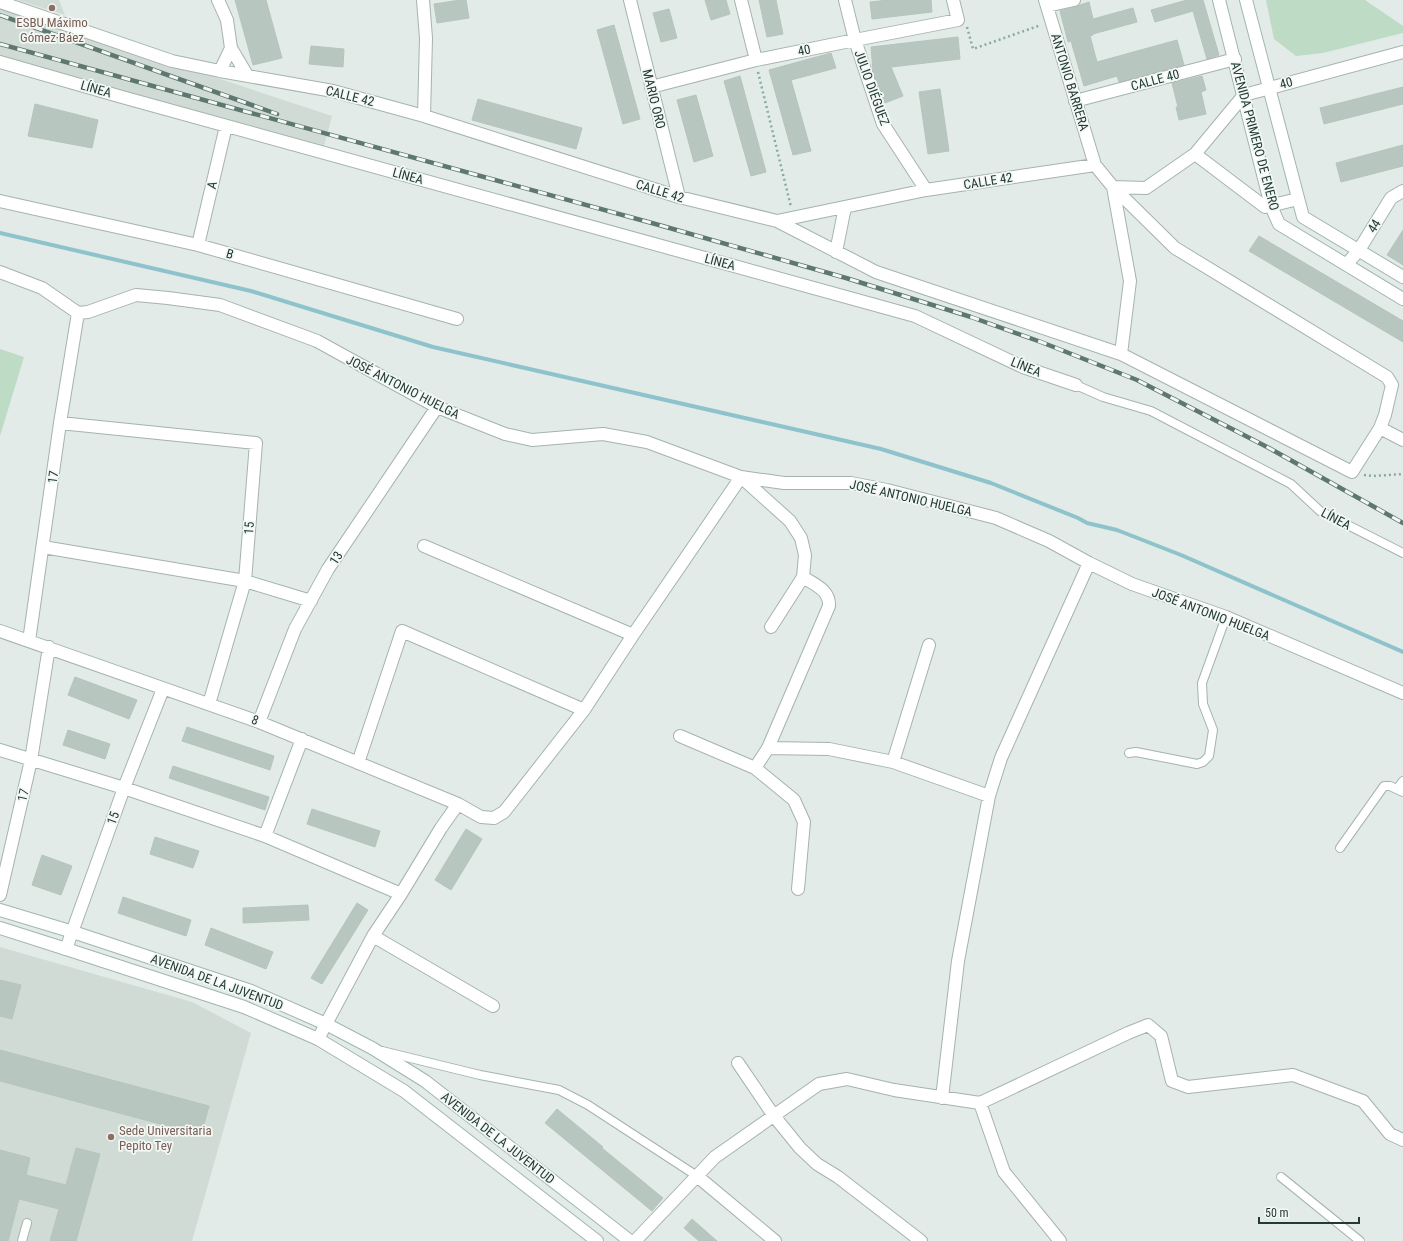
<svg xmlns="http://www.w3.org/2000/svg" width="1403" height="1241" viewBox="0 0 1403 1241" font-family="'Roboto Condensed',sans-serif">
  <rect width="100%" height="100%" fill="#e2ebe7"/>
  <path fill="#d1dbd6" d="M18,0H59L65,15Z
    M0,6L332,116L323,150L0,62Z
    M0,947L192,1002L251,1033L192,1241H0Z"/>
  <path fill="#bddbc5" d="M1266,0H1365L1403,26V33L1323,53L1296,56L1274,39Z
    M0,349L24,357L0,436Z"/>
  <g fill="none" stroke-linecap="round" stroke-linejoin="round">
    <path stroke="#8ec3cc" stroke-width="4" d="M0,233L251,291L433,347L881,449L991,483L1078,518L1087,523L1117,530L1181,555L1403,652"/>
  </g>
  <path fill="#b8c6c0" stroke="#b5c4be" d="M235,0H266L282,58L253,65Z
    M460,0H466L469,18L437,23L434,4Z
    M705,0H726L730,14L711,20Z
    M759,0H776L783,34L767,37Z
    M888,0H931L932,12L872,19L870,2Z
    M1187,0H1203L1219,55L1207,59L1193,11L1155,22L1151,10Z
    M1089,2L1093,19L1133,8L1137,22L1093,34V35L1090,36L1097,62L1177,40L1184,65L1119,82L1117,76L1084,86L1071,41L1068,42L1060,11L1076,7L1080,5Z
    M669,9L677,38L661,42L653,13Z
    M614,25L640,119L623,124L597,30Z
    M958,37L960,59L891,67L903,96L885,103L873,71L871,47Z
    M311,46L344,49L343,67L309,64Z
    M831,53L836,68L791,80L811,151L793,155L769,70Z
    M740,76L766,172L751,176L724,81Z
    M1202,76L1206,90L1201,92L1206,114L1179,120L1176,107H1178L1172,83Z
    M1403,87V104L1324,124L1320,108Z
    M940,89L949,151L928,154L919,92Z
    M696,95L713,156L694,162L677,100Z
    M478,99L582,128L576,149L472,120Z
    M35,104L98,120L92,148L28,136Z
    M1403,145V166L1341,182L1336,163Z
    M1403,230V265L1387,255Z
    M1259,236L1403,321V342L1249,251Z
    M75,677L137,700L129,719L68,695Z
    M187,727L274,756L270,770L182,741Z
    M68,730L110,744L105,759L63,745Z
    M173,766L269,797L265,810L169,778Z
    M312,809L380,831L375,847L307,824Z
    M466,829L482,839L451,890L435,880Z
    M155,837L199,851L193,868L150,854Z
    M42,855L72,866L61,895L32,885Z
    M123,897L191,920L186,936L118,913Z
    M357,903L368,910L322,984L311,978Z
    M308,905L309,920L243,923V908Z
    M211,928L273,952L266,969L205,945Z
    M0,980L21,985L12,1019L0,1016Z
    M0,1050L209,1106L201,1135L0,1081Z
    M557,1109L603,1147L602,1148L663,1198L652,1211L545,1123Z
    M76,1148L100,1154L76,1241H50L59,1209L19,1199L8,1241H0V1150L30,1158L26,1175L66,1185Z
    M692,1219L717,1241H699L684,1228Z"/>
  <g fill="none" stroke-linecap="round" stroke-linejoin="round">
    <defs>
      <path id="lane" d="M1076,385L1103,397L1151,411L1291,484L1320,511L1403,553
        M1129,753L1136,752L1197,764L1203,762L1209,756L1213,730L1203,704L1202,683L1226,617
        M1397,789L1403,781
        M1340,848L1384,786H1390L1403,792
        M382,1051L480,1075L559,1090L588,1105L697,1176
        M1281,1177L1360,1241
        M22,1241L27,1223"/>
      <path id="street" d="M218,0L227,20L231,48L247,75
        M423,0L426,38L424,116
        M630,0L679,197
        M741,0L756,60
        M845,0L855,40L883,124L926,190
        M1045,0L1095,165
        M0,2L172,61L220,71L333,91L424,116L679,197L777,221L926,190L1095,165L1113,187L1146,188L1195,154L1244,95L1403,52
        M1047,6L1074,0
        M0,62L122,97L915,316L1023,367L1076,385
        M220,71L231,48
        M651,87L756,60L855,40L958,20L953,0
        M1075,101L1235,59
        M1195,154L1265,207L1298,199
        M1113,187L1130,281L1121,354
        M0,201L198,245L457,319
        M777,221L876,272L1121,354L1352,472L1380,428L1385,415L1392,385L1387,377L1175,248L1113,187
        M198,245L226,126
        M836,252L845,207
        M1347,264L1359,250L1391,198L1403,191
        M0,272L42,288L78,313L88,312L136,295L168,298L220,305L317,341L437,407L505,434L532,440L603,434L647,442L741,477L784,483H851L887,490L996,518L1049,541L1089,563L1132,584L1226,617L1403,693
        M60,423L256,443L245,581L209,704
        M1380,428L1403,440
        M424,546L633,635
        M43,547L245,581L311,601
        M0,631L259,722L458,804L481,817L494,818L504,812L584,710L633,635L741,477L790,521L801,538L805,555L803,577L771,627
        M29,641L60,423L78,313
        M259,722L295,629L328,569L437,407
        M680,736L755,768L794,800L804,822L798,889
        M768,748L829,749L893,762L989,796
        M0,750L124,788L265,836L401,894
        M893,762L929,645
        M358,763L402,631L584,710
        M755,768L768,748L829,606C830,590 815,585 803,577
        M265,836L302,739
        M0,895L31,760L49,647
        M373,936L493,1006
        M66,949L124,788L163,689
        M318,1039L373,936L401,894L441,828L458,804
        M738,1063L774,1116L800,1148L817,1164L838,1177L921,1241
        M942,1098L958,961L989,796L1001,758L1089,563
        M980,1103L1004,1172L1060,1241
        M697,1176L775,1241
        M635,1241L715,1157L819,1084L847,1079L894,1090L980,1103L1128,1033L1148,1025L1161,1036L1172,1081L1188,1087L1293,1075L1363,1101L1390,1134L1403,1140"/>
      <path id="secondary" d="M1219,0L1271,206L1279,224L1403,299
        M1246,0L1303,217L1403,277
        M0,910L73,932L251,991L326,1024L372,1048L425,1081L630,1241
        M0,928L66,949L244,1007L318,1039L404,1091L597,1241"/>
    </defs>
    <use href="#lane" stroke="#a5b3ae" stroke-width="10"/>
    <use href="#street" stroke="#a5b3ae" stroke-width="14"/>
    <use href="#secondary" stroke="#a1b6af" stroke-width="14"/>
    <path stroke="#85ada0" stroke-width="2.5" stroke-dasharray="2 3" stroke-linecap="butt" d="M967,27L973,49L1041,25
      M758,72L791,207
      M1364,475L1373,476L1403,474"/>
    <use href="#lane" stroke="#fff" stroke-width="8"/>
    <use href="#street" stroke="#fff" stroke-width="12"/>
    <use href="#secondary" stroke="#fff" stroke-width="12"/>
    <defs>
      <path id="rail" d="M0,15L277,114
        M0,44L659,225L846,278L971,317L1041,342L1137,380L1269,448L1403,523"/>
    </defs>
    <use href="#rail" stroke="#5e7770" stroke-width="4.5"/>
    <use href="#rail" stroke="#f3f8f5" stroke-width="3" stroke-dasharray="9" stroke-linecap="butt"/>
  </g>
  <g fill="#8d6e63" stroke="#f3f8f5" stroke-width="1.5">
    <circle cx="52" cy="8" r="4"/>
    <circle cx="111" cy="1137" r="4"/>
  </g>
  <g text-anchor="middle" dominant-baseline="central" stroke-width="3.5" stroke-linejoin="round" paint-order="stroke">
    <g font-size="13" fill="#785e54" stroke="#f3f8f5">
      <text x="52" y="22">ESBU Máximo<tspan x="52" dy="15">Gómez Báez</tspan></text>
      <text x="119" y="1130" text-anchor="start">Sede Universitaria<tspan x="119" dy="15">Pepito Tey</tspan></text>
    </g>
    <g font-size="13" fill="#233b35" stroke="#f3f8f5">
      <text transform="translate(804 50) rotate(-12)">40</text>
      <text transform="translate(1155 80) rotate(-15)">CALLE 40</text>
      <text transform="translate(1070 82) rotate(73)">ANTONIO BARRERA</text>
      <text transform="translate(1286 83) rotate(-15)">40</text>
      <text transform="translate(872 88) rotate(70)">JULIO DIÉGUEZ</text>
      <text transform="translate(96 89) rotate(16)">LÍNEA</text>
      <text transform="translate(350 96) rotate(14)">CALLE 42</text>
      <text transform="translate(654 99) rotate(76)">MARIO ORO</text>
      <text transform="translate(1255 136) rotate(75)">AVENIDA PRIMERO DE ENERO</text>
      <text transform="translate(408 176) rotate(15)">LÍNEA</text>
      <text transform="translate(988 181) rotate(-9)">CALLE 42</text>
      <text transform="translate(212 185) rotate(-77)">A</text>
      <text transform="translate(660 191) rotate(17)">CALLE 42</text>
      <text transform="translate(1374 226) rotate(-58)">44</text>
      <text transform="translate(230 254) rotate(16)">B</text>
      <text transform="translate(720 262) rotate(15)">LÍNEA</text>
      <text transform="translate(1026 367) rotate(22)">LÍNEA</text>
      <text transform="translate(403 387) rotate(27)">JOSÉ ANTONIO HUELGA</text>
      <text transform="translate(53 477) rotate(-82)">17</text>
      <text transform="translate(911 498) rotate(13)">JOSÉ ANTONIO HUELGA</text>
      <text transform="translate(1336 519) rotate(28)">LÍNEA</text>
      <text transform="translate(249 528) rotate(-86)">15</text>
      <text transform="translate(336 558) rotate(-56)">13</text>
      <text transform="translate(1211 614) rotate(21)">JOSÉ ANTONIO HUELGA</text>
      <text transform="translate(255 720) rotate(21)">8</text>
      <text transform="translate(23 795) rotate(-77)">17</text>
      <text transform="translate(113 818) rotate(-70)">15</text>
      <text transform="translate(217 982) rotate(20)">AVENIDA DE LA JUVENTUD</text>
      <text transform="translate(498 1138) rotate(38)">AVENIDA DE LA JUVENTUD</text>
    </g>
  </g>
  <path d="M1259 1217v6h100v-6" fill="none" stroke="#233b35" stroke-width="2"/>
  <text x="1265" y="1217" font-size="12" fill="#233b35" stroke="#f3f8f5" stroke-width="3" paint-order="stroke">50 m</text>
</svg>
